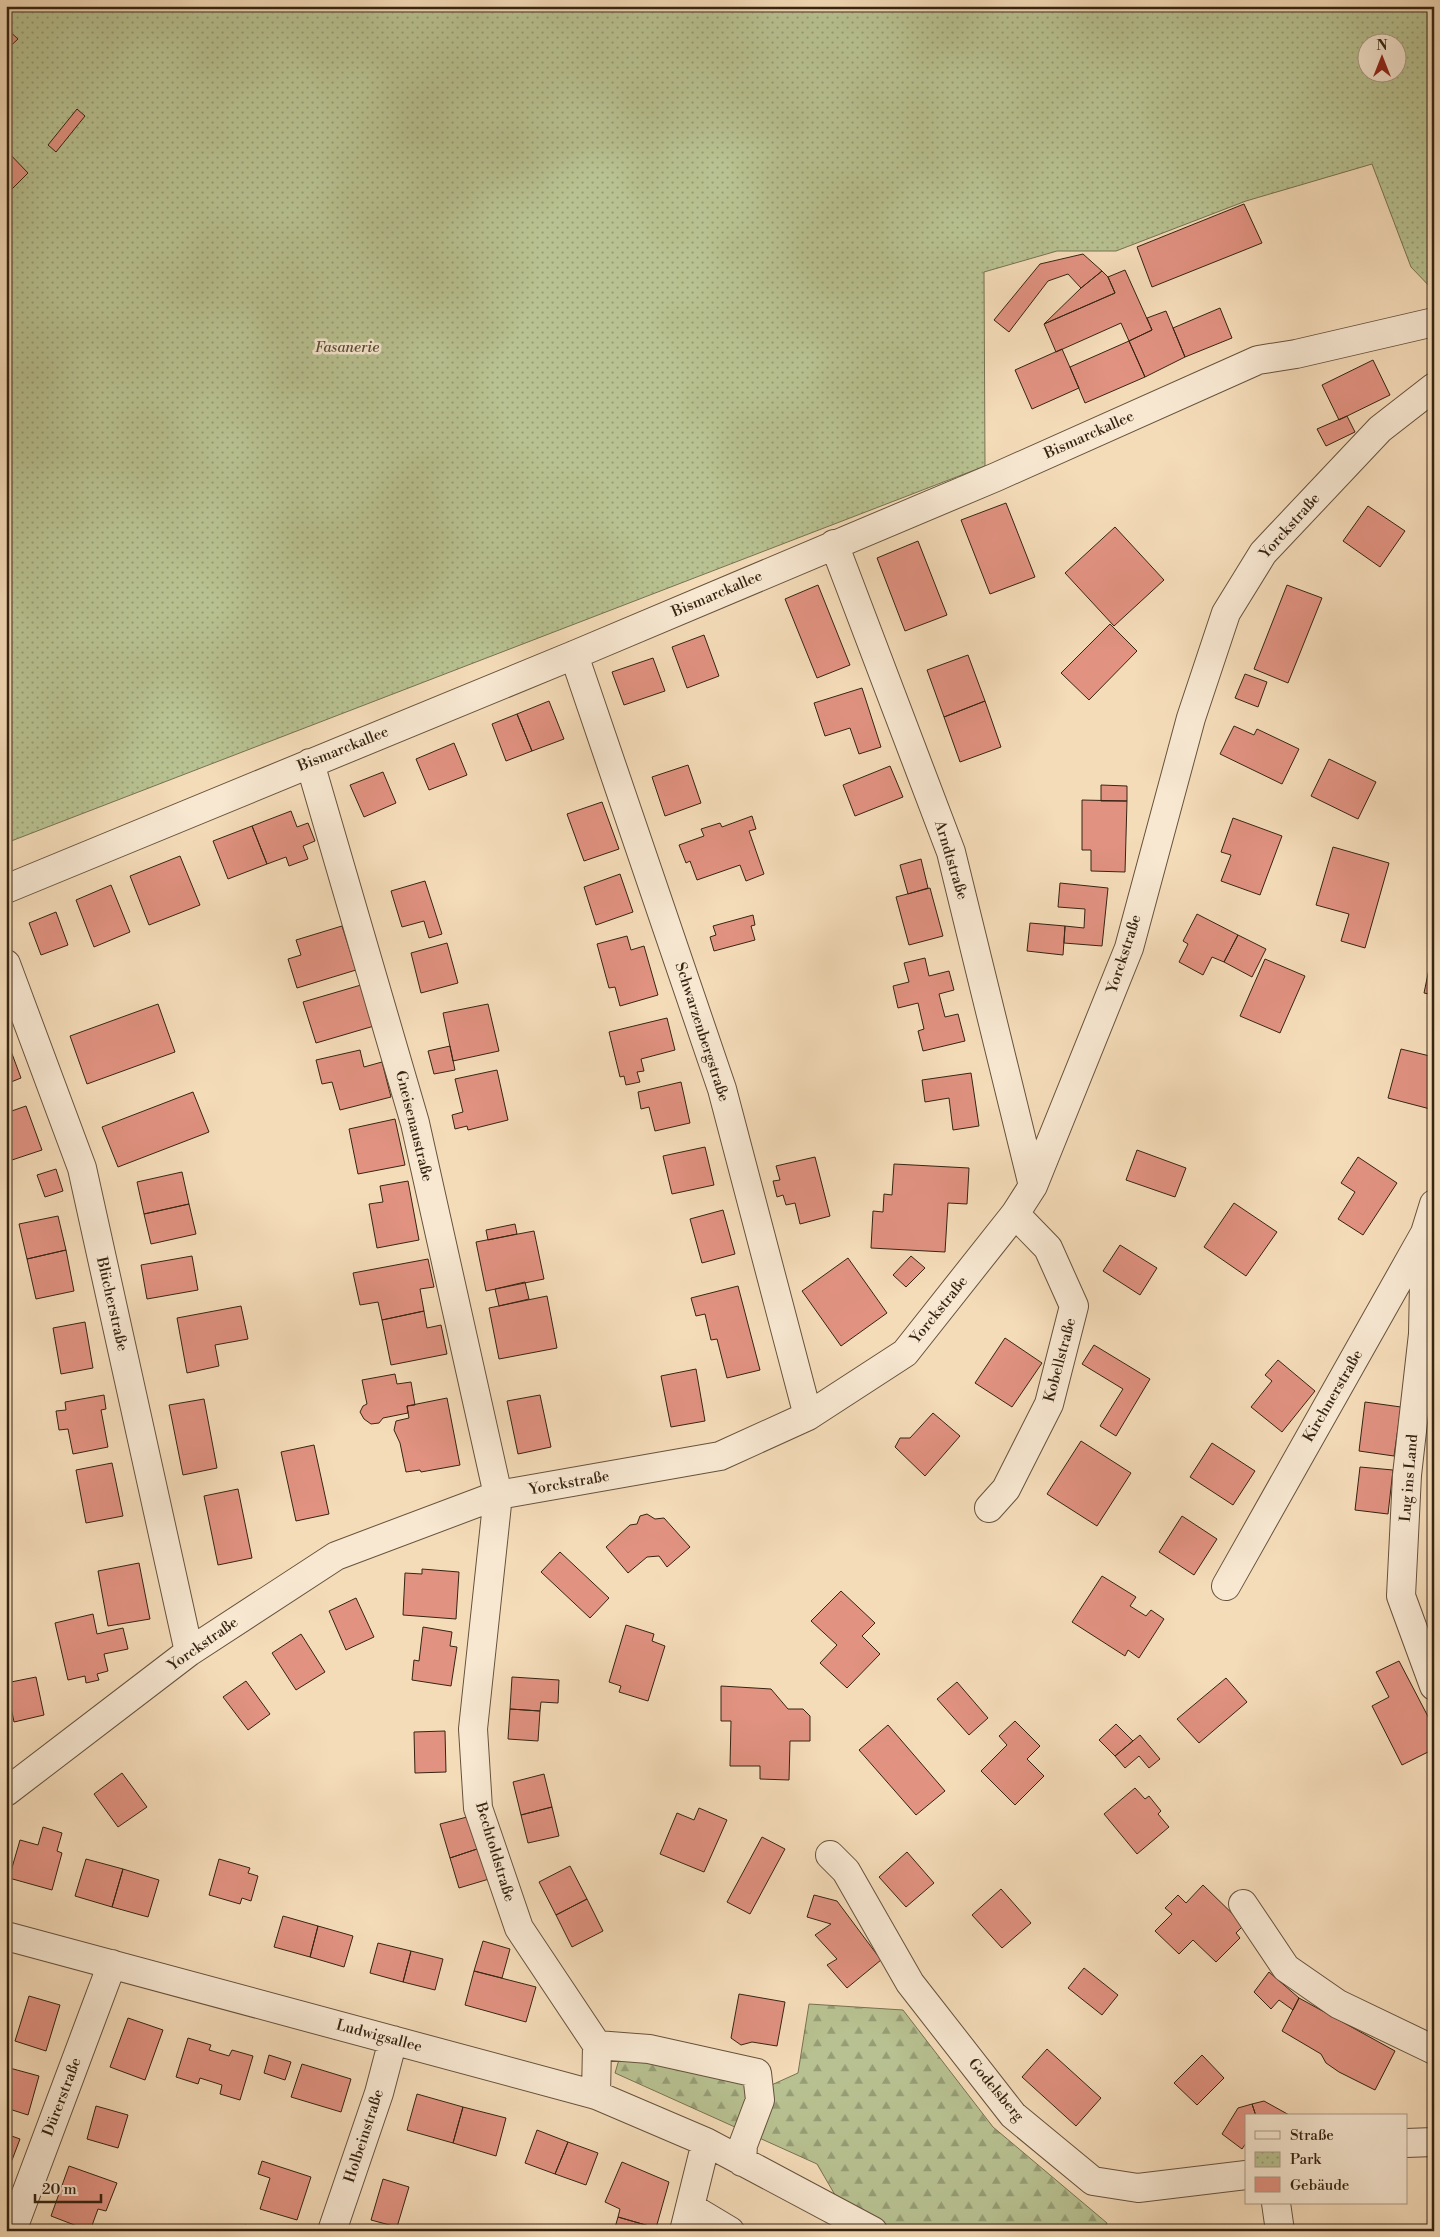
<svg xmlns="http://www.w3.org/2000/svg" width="1440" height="2237" viewBox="0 0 1440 2237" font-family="'Libre Bodoni',serif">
  <defs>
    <pattern id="forest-firs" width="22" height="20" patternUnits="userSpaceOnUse" patternTransform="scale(1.25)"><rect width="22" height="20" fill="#b8c191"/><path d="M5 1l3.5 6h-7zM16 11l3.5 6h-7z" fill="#969d75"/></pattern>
    <pattern id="park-dots" width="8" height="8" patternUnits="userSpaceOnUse" patternTransform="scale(1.25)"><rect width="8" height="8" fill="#b8c191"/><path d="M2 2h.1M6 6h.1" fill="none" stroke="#969d75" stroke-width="1.8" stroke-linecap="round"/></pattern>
  </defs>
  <rect width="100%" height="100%" fill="#f5dcb9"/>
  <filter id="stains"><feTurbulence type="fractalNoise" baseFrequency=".004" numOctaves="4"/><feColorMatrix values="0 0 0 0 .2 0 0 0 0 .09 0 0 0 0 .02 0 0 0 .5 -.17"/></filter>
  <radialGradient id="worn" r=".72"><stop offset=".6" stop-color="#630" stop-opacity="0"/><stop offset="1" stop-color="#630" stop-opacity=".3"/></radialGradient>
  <path fill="url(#forest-firs)" stroke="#787252" d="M809,2004L903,2010L993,2127L1107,2223L1103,2231H856L817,2164L615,2073L621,2053L767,2087L798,2073Z"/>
  <path fill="url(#park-dots)" stroke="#787252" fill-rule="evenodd" d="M6,6H1434V291L1411,267L1372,164L1246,201L1116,251H1057L984,272L985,466L6,843ZM1368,42H1398V72H1368Z"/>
  <path fill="#e19281" stroke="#372412" d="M6,28L18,39L6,50Z
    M77,109L85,116L56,152L48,145Z
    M6,150L28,173L6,195Z
    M1244,204L1262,243L1152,287L1137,247Z
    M1083,254L1102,271L1081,288L1068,274L1048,281L1009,332L994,320L1040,264Z
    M1125,270L1152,330L1129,341L1121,323L1056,352L1044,324L1115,293L1108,277Z
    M1102,271L1108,277L1115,293L1044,324L1081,288Z
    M1220,308L1232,338L1185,357L1173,328Z
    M1166,311L1185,357L1145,377L1129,341L1152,330L1147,318Z
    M1129,341L1145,377L1085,403L1070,367Z
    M1062,349L1079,388L1032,409L1015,370Z
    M1373,360L1390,395L1339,420L1322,385Z
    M1347,416L1355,432L1326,446L1317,429Z
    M1006,503L1035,577L990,594L961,520Z
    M1368,506L1405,531L1380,567L1343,541Z
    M1115,527L1164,580L1114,626L1065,573Z
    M918,541L947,615L905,631L877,558Z
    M818,585L850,665L817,678L785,599Z
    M1287,585L1322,598L1288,683L1254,669Z
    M1110,624L1137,651L1089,700L1061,673Z
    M704,635L719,676L687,688L672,647Z
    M968,655L985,701L944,717L927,670Z
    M653,658L665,691L624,705L612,672Z
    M1245,674L1267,682L1258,707L1235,698Z
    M862,688L881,747L859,754L850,728L825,736L814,703Z
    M549,701L564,739L532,751L517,714Z
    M985,701L1001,747L960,762L944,717Z
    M517,714L532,751L506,761L492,724Z
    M1234,726L1254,735L1257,729L1299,749L1282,784L1220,754Z
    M454,743L467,775L429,790L416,759Z
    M1329,759L1376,782L1358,819L1311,796Z
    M688,765L701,803L665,816L652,777Z
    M890,766L903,797L855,816L843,785Z
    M383,772L396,803L364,817L350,785Z
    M1101,785L1127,786V801H1101Z
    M1082,800L1127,801L1125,872L1091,871V850H1082Z
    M602,802L619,849L584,861L567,814Z
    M291,811L297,827L308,823L315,841L303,846L308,859L289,866L286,857L267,864L252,826Z
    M752,816L756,829L749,831L764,874L746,881L740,865L697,880L690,861L686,863L679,845L704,836L701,829L720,823L722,827Z
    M1233,818L1282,836L1260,895L1221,881L1231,855L1221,852Z
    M252,826L267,864L228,879L213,841Z
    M1333,847L1389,863L1365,948L1341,941L1349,914L1316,905Z
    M180,856L200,905L149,925L130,876Z
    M921,859L928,888L908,894L900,865Z
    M620,874L633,912L596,925L584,887Z
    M425,881L442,934L429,938L424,921L402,927L391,891Z
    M1060,883L1108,888L1102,946L1064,943L1065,926L1084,928L1085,909L1058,907Z
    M111,885L130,932L94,947L76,900Z
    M930,888L943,936L909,945L896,897Z
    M56,912L68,945L41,955L29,923Z
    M1197,914L1238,935L1224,962L1212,957L1203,975L1179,962L1188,944L1183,941Z
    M753,915L755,925L751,926L755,940L714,951L710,937L716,935L713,926Z
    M1030,923L1065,926L1063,955L1027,951Z
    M342,926L356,970L297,988L288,959L301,955L296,940Z
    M1238,935L1266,949L1252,977L1224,962Z
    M627,936L631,950L644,946L658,995L620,1006L615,987L609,988L597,944Z
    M447,943L458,983L421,993L411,953Z
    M1434,945V995L1424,993Z
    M925,958L929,976L949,971L954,990L939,994L945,1017L958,1014L965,1041L923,1051L918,1031L924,1029L918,1003L898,1008L893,986L909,982L904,963Z
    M1265,959L1305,976L1280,1033L1240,1016Z
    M361,985L374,1026L316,1043L303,1002Z
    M158,1004L175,1052L87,1084L70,1036Z
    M488,1004L499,1051L453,1061L443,1013Z
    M667,1018L675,1050L641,1059L644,1071L637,1072L640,1082L626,1085L624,1076L620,1077L609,1032Z
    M6,1043H8L21,1078L6,1084Z
    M450,1046L455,1070L434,1074L428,1051Z
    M1401,1049L1434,1057V1110L1388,1098Z
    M360,1050L364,1067L382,1062L391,1097L340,1110L332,1082L322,1084L316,1060Z
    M497,1070L508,1120L468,1130L467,1126L455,1129L452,1115L463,1112L455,1079Z
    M971,1073L979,1126L953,1130L949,1098L925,1102L922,1080Z
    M681,1082L690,1123L655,1131L649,1107L641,1109L638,1092Z
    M193,1092L209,1132L118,1167L102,1127Z
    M26,1106L42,1150L6,1162V1113Z
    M395,1119L405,1165L358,1174L349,1129Z
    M705,1147L714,1185L672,1194L663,1156Z
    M1137,1150L1186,1168L1175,1197L1126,1180Z
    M815,1157L830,1216L800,1224L795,1203L786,1205L783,1195L777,1197L773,1181L780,1180L776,1166Z
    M1358,1157L1397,1183L1363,1235L1338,1219L1355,1192L1341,1183Z
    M894,1164L969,1168L967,1204L948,1203L945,1252L871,1248L873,1211L883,1212L884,1194L892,1195Z
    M56,1169L63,1191L45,1197L37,1175Z
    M182,1172L189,1204L144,1214L137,1182Z
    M408,1181L419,1240L377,1248L369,1204L383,1202L380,1186Z
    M1234,1203L1277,1232L1246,1276L1204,1247Z
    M189,1204L196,1234L151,1244L144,1214Z
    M723,1210L735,1254L702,1263L690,1219Z
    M58,1216L66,1250L27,1259L19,1224Z
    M515,1224L517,1234L488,1240L486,1230Z
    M534,1231L544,1279L486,1291L476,1242Z
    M1120,1245L1157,1268L1140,1295L1103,1271Z
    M66,1250L74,1291L36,1299L27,1259Z
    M192,1256L198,1290L147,1299L141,1265Z
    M911,1256L925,1268L906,1287L893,1275Z
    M848,1258L887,1313L841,1346L802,1291Z
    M428,1259L434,1287L420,1289L424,1311L382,1320L378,1302L360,1305L353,1273Z
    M525,1282L529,1299L499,1306L495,1289Z
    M738,1286L760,1370L727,1378L717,1339L711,1340L705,1314L696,1316L691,1298Z
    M547,1296L557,1348L499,1359L489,1308Z
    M241,1306L248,1339L215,1345L219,1366L187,1373L177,1318Z
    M424,1311L427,1328L441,1325L447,1354L391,1365L382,1320Z
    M85,1322L93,1368L61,1374L53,1328Z
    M1005,1338L1042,1363L1012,1407L975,1383Z
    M1094,1345L1150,1379L1116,1436L1100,1426L1123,1389L1082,1364Z
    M1278,1360L1315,1391L1282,1432L1251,1407L1272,1381L1265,1375Z
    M696,1369L705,1421L671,1427L661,1376Z
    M395,1374L397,1384L411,1382L415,1405L407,1406L408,1413L383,1418L379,1423L371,1424L364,1419L360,1412L363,1406L367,1404L362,1380Z
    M104,1395L106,1409L101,1410L108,1447L73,1454L68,1429L59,1430L56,1411L66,1410L65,1402Z
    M540,1395L551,1447L518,1454L507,1401Z
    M447,1398L460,1465L421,1472L420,1470L406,1472L400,1443L394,1430L396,1421L409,1418L407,1406Z
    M204,1399L217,1468L183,1475L169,1405Z
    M1365,1402L1401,1407L1394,1456L1359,1451Z
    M933,1413L960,1436L925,1476L895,1447L900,1438H910Z
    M1081,1441L1131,1473L1097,1526L1047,1494Z
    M1212,1443L1255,1471L1233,1505L1190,1477Z
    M314,1445L329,1514L296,1521L281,1452Z
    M112,1463L123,1516L86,1523L76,1470Z
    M1360,1467L1393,1470L1388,1514L1355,1510Z
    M238,1489L252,1558L218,1565L204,1496Z
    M647,1514L655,1519L664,1518L690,1547L667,1567L659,1556L647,1557L628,1573L606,1547L630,1525L637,1524L640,1516Z
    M1182,1516L1217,1539L1194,1575L1159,1552Z
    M560,1552L609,1598L590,1618L541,1572Z
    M139,1563L150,1619L108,1626L98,1571Z
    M422,1569L459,1572L456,1619L403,1615L405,1573L422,1574Z
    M1102,1576L1136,1597L1130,1606L1146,1616L1151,1610L1164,1619L1139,1658L1128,1650L1125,1656L1072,1622Z
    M841,1591L875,1623L862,1636L880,1654L847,1688L820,1663L837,1645L811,1621Z
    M356,1598L374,1637L346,1650L329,1611Z
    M93,1614L97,1634L123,1628L128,1649L104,1654L108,1671L97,1674L99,1680L86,1683L85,1676L68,1680L55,1623Z
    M626,1625L654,1634L652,1641L665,1646L648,1701L619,1692L621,1686L609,1682Z
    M423,1627L452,1632L450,1646L457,1647L451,1686L412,1680L414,1660L419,1661Z
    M301,1634L325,1672L296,1690L272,1653Z
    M1399,1661L1434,1728V1749L1402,1765L1372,1706L1389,1697L1376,1672Z
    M36,1677L44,1715L14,1722L6,1683Z
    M512,1677L559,1680L558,1703L541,1702L540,1711L510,1709Z
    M1226,1678L1247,1702L1199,1743L1177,1719Z
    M246,1681L270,1714L248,1730L223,1697Z
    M957,1682L988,1718L969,1735L937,1699Z
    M721,1686L771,1689L788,1709H803L810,1716V1741H790L789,1780L760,1779V1766H730L731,1721H721Z
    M510,1709L540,1711L538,1741L508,1739Z
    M1015,1721L1040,1746L1027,1759L1044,1776L1015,1805L981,1771L1007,1745L999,1736Z
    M1116,1724L1133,1741L1115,1756L1099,1740Z
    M888,1725L945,1791L916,1815L859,1750Z
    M445,1731L446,1772L415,1773L414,1732Z
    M1140,1735L1160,1759L1149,1768L1139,1756L1125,1768L1115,1756Z
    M122,1773L147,1807L118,1827L94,1794Z
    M544,1774L552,1807L521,1815L513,1782Z
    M1135,1788L1145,1799L1149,1796L1161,1811L1158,1814L1169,1827L1137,1854L1104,1814Z
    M552,1807L559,1836L528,1843L521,1815Z
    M699,1808L727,1820L704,1872L660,1854L677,1813L694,1820Z
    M471,1816L480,1848L450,1858L440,1824Z
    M43,1827L62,1833L57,1851L62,1853L52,1890L9,1878L20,1840L38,1845Z
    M762,1837L785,1849L750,1914L727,1902Z
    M480,1848L489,1879L459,1888L450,1858Z
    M907,1852L934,1883L906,1907L879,1877Z
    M86,1859L123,1869L112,1907L75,1896Z
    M219,1859L250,1868L248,1873L258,1876L251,1901L242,1898L240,1904L209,1895Z
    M570,1866L587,1899L556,1915L539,1882Z
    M123,1869L159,1880L148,1917L112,1907Z
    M1203,1885L1244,1925L1236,1933L1240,1938L1216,1962L1193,1940L1179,1954L1155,1931L1172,1914L1165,1908L1178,1895L1186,1903Z
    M1001,1889L1031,1923L1002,1948L972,1915Z
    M814,1895L837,1901L881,1960L847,1988L827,1965L837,1959L815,1935L831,1924L807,1917Z
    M587,1899L603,1931L572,1947L556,1915Z
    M283,1916L318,1926L310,1957L274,1947Z
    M318,1926L353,1936L344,1967L310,1957Z
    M483,1941L510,1949L502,1978L474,1971Z
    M378,1943L411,1951L403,1982L370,1973Z
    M411,1951L443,1959L435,1990L403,1982Z
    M1084,1968L1118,1995L1102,2015L1068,1988Z
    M474,1971L536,1987L526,2022L465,2005Z
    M1269,1972L1299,1998L1293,2010L1279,2000L1271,2009L1254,1992Z
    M739,1994L785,2002L777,2046L752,2042L741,2045L731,2038Z
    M29,1996L60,2005L46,2051L15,2041Z
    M1299,1998L1395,2051L1375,2090L1339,2072L1326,2063L1321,2054L1282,2031Z
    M128,2018L163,2030L145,2080L110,2067Z
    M188,2038L211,2045L209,2050L229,2056L232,2050L253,2056L240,2100L220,2094L222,2085L200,2078L198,2084L176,2077Z
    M1047,2049L1101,2098L1076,2126L1022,2077Z
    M269,2055L291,2062L285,2080L264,2073Z
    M1202,2055L1224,2078L1197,2105L1174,2083Z
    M302,2064L351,2079L341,2112L291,2097Z
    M6,2067L39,2076L28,2115L6,2108Z
    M417,2094L463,2107L453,2143L407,2130Z
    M1264,2101L1291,2116H1256L1252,2104Z
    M1252,2104L1256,2116H1246V2143L1242,2149L1222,2134L1238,2108Z
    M96,2106L128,2115L118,2148L87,2139Z
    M463,2107L506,2118L496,2156L453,2143Z
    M537,2130L568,2142L555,2174L525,2163Z
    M6,2134L20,2139L6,2176Z
    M568,2142L598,2153L586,2185L555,2174Z
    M262,2161L311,2177L297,2220L260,2209L270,2178L258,2174Z
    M622,2162L669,2182L656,2228L618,2217L620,2209L605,2202Z
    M69,2166L117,2183L106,2211L98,2209L90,2231L51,2216Z
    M383,2179L409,2187L397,2227L371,2220Z
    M618,2217L656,2228L655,2231H614Z
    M245,2225L261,2231H243Z"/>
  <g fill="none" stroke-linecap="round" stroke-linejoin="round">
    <defs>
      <path id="minor" d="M834,544L951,852L1033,1186
        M574,655L722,1089L808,1416
        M310,763L415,1123L498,1495L473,1729L478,1808L519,1928L597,2045L596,2095
        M6,889L574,655L996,477L1258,360L1296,354L1434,322
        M6,964L82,1168L189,1652
        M1425,1233L1423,1334L1407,1475L1401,1596L1434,1686
        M989,1508L1006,1489L1049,1404L1074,1306L1048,1248L1015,1214
        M1226,1586L1425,1233L1434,1204
        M6,1792L189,1652L336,1556L498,1495L720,1456L808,1416L905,1353L1015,1214L1033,1186L1129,948L1191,718L1226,613L1263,553L1380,429L1434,387
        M830,1855L846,1871L910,1983L1013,2115L1093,2181L1138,2188L1246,2175
        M1243,1904L1286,1968L1338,2004L1434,2050
        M6,1936L596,2095L706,2142L873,2231
        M597,2045L649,2049L757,2073L760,2100L743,2145L742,2162
        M1406,2143L1434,2142
        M1276,2203L1280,2231
        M690,2207L730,2231
        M12,2231L112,1964
        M332,2231L379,2093L393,2040
        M684,2231L706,2142"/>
    </defs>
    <use href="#minor" stroke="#66523c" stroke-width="30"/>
    <use href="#minor" stroke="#f8e8d2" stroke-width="28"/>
  </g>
  <g text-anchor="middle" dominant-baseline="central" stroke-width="5" stroke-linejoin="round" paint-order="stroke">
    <g font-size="15" font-style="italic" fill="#574b32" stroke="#f8e8d2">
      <text x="347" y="347">Fasanerie</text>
    </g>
    <g font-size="15" fill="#372412" stroke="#f8e8d2">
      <text transform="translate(1089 435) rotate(-24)">Bismarckallee</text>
      <text transform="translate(1290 526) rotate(-48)">Yorckstraße</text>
      <text transform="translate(717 594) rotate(-23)">Bismarckallee</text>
      <text transform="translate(343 749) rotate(-22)">Bismarckallee</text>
      <text transform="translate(951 860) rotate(73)">Arndtstraße</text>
      <text transform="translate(1124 954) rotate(-72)">Yorckstraße</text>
      <text transform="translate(702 1032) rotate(72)">Schwarzenbergstraße</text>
      <text transform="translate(414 1126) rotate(76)">Gneisenaustraße</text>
      <text transform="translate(112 1304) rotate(77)">Blücherstraße</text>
      <text transform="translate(939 1310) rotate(-51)">Yorckstraße</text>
      <text transform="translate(1060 1360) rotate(-75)">Kobellstraße</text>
      <text transform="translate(1333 1396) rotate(-60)">Kirchnerstraße</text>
      <text transform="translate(1409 1478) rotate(-85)">Lug ins Land</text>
      <text transform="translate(569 1483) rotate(-10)">Yorckstraße</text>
      <text transform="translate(203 1644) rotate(-35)">Yorckstraße</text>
      <text transform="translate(495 1852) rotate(73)">Bechtoldstraße</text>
      <text transform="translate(379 2036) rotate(15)">Ludwigsallee</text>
      <text transform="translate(996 2090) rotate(50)">Godelsberg</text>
      <text transform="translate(62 2097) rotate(-69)">Dürerstraße</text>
      <text transform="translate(364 2136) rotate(-72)">Holbeinstraße</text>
    </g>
  </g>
  <rect width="1440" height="2237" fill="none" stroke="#f5dcb9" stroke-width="25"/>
  <rect x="8" y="8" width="1425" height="2222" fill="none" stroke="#372412" stroke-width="2.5"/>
  <rect x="12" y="12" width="1415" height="2212" fill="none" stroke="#372412"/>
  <rect x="1245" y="2114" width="162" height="90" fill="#f8e8d2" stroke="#ab9a85"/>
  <rect x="1255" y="2131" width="25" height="8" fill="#f8e8d2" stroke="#ab9a85"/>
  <text x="1290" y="2140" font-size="15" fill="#372412">Straße</text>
  <rect x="1255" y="2152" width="25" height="15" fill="url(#park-dots)" stroke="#ab9a85"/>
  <text x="1290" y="2164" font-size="15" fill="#372412">Park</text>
  <rect x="1255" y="2177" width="25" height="15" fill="#e19281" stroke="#ab9a85"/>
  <text x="1290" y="2190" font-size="15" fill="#372412">Gebäude</text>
  <g transform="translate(1382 58)"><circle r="24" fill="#f8e8d2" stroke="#ab9a85"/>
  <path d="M0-4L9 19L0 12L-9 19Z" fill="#8f2418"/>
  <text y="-8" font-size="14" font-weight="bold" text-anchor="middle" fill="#372412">N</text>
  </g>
  <path d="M35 2194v8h66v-8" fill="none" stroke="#372412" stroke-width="2.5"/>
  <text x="42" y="2194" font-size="15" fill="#372412" stroke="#f8e8d2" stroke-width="4" paint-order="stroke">20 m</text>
  <rect width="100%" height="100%" filter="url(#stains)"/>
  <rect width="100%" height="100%" fill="url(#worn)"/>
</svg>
